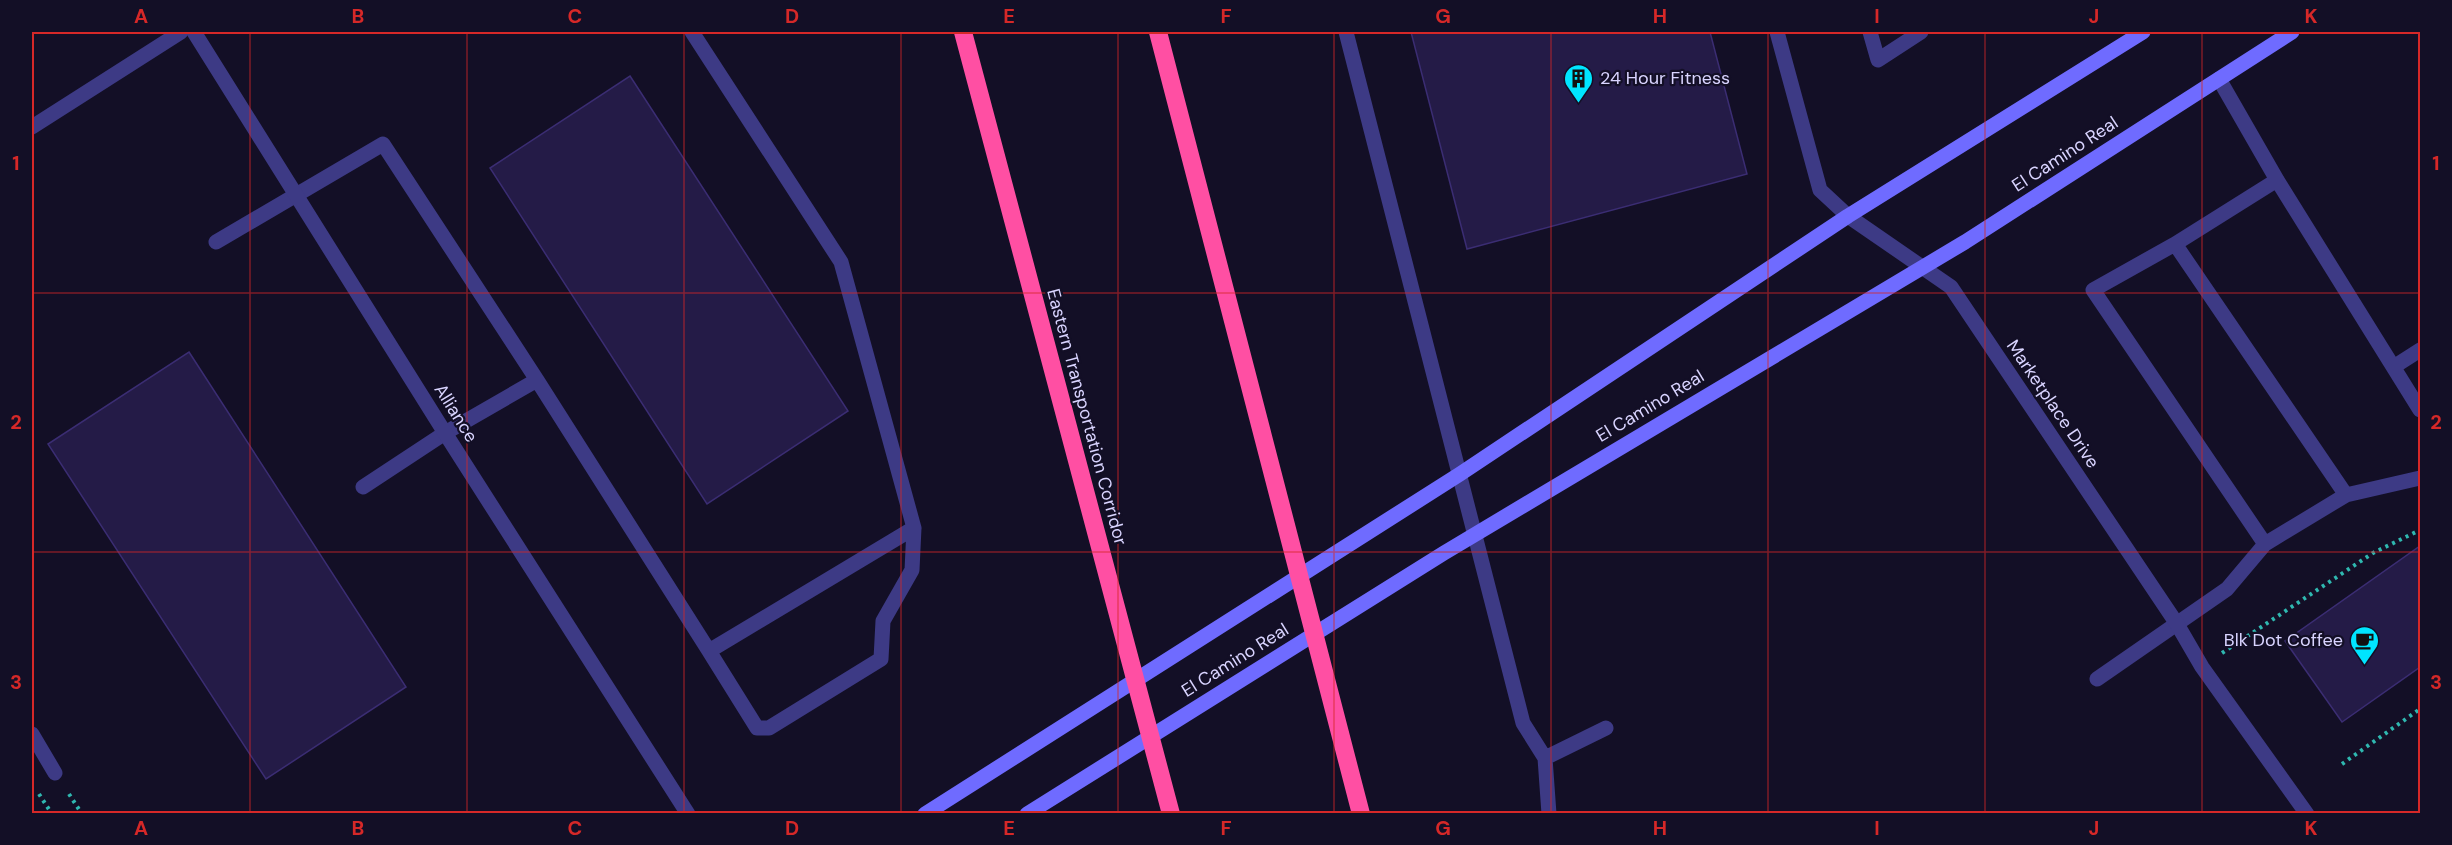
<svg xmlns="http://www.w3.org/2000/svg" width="2452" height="845" viewBox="0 0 2452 845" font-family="'DM Sans',sans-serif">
  <rect width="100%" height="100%" fill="#130f26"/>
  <path fill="#241b47" stroke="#3b2d73" stroke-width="1.5" d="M1411,32H1710L1747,174L1467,249Z
    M630,76L848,411L707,504L490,168Z
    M189,352L406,687L266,779L48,444Z
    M2420,546V667L2342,722L2285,641Z"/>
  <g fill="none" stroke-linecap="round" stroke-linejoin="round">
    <path stroke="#2fb8b0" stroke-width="4" stroke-dasharray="3 4.5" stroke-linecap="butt" d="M2222,653L2373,553L2420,530
      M2342,764L2420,709
      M39,794L52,814
      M69,794L82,814"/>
    <path stroke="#3d3a85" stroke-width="15" d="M1346,32L1523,723L1545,758L1606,728
      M1870,32L1878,60L1921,32
      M2219,79L2277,180L2420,410
      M32,127L181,32
      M2277,180L2175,244L2346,495
      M216,242L383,144L537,380L709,651L914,528L841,262L692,32
      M2175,244L2093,290L2265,544
      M2395,366L2420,350
      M363,487L445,433L537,380
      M709,651L757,728H769L881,659L883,621L912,570L914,528
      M2097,679L2227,589L2265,544L2346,495L2420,478
      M32,734L55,773
      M1545,758L1549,814"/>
    <path stroke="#3d3a85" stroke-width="15" d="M194,32L445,433L688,814
      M1777,32L1820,190L1848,216L1951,287L2177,624L2202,667L2307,814"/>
    <path stroke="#6f6bff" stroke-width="15" d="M925,814L1460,474L1848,216L2143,32
      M1027,814L1444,553L1965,242L2292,32"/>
    <path stroke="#ff4fa3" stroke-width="18" d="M963,32L1171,814
      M1158,32L1361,814"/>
  </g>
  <path fill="none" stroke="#d62828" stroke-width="1.5" stroke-opacity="0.55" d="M250,32V814M467,32V814M684,32V814M901,32V814M1118,32V814M1334,32V814M1551,32V814M1768,32V814M1985,32V814M2202,32V814M32,293H2420M32,552H2420"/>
  <defs>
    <symbol id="building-pin" viewBox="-11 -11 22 30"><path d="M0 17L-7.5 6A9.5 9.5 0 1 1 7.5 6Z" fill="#00e5ff" stroke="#130f26"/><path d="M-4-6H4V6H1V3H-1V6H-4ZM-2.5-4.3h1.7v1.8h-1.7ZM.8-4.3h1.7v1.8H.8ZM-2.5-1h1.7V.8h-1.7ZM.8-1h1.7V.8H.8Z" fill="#111"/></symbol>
    <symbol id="cafe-pin" viewBox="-11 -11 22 30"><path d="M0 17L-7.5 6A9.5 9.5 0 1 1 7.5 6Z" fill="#00e5ff" stroke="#130f26"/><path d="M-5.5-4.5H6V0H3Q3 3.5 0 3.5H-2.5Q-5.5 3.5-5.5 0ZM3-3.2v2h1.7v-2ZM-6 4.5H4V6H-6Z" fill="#111"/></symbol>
  </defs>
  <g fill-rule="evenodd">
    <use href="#building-pin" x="1562" y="62" width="33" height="45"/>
    <use href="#cafe-pin" x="2348" y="624" width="33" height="45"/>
  </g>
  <g text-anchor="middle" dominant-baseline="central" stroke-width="4.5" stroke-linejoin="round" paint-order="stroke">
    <g font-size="18" fill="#d9d4ff" stroke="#130f26" text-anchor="start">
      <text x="1600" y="78">24 Hour Fitness</text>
      <text x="2343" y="640" text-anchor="end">Blk Dot Coffee</text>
    </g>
    <g font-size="18" fill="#d9d4ff" stroke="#130f26">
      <text transform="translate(2065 154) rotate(-33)">El Camino Real</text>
      <text transform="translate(2053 404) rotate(56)">Marketplace Drive</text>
      <text transform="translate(1650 406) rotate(-31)">El Camino Real</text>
      <text transform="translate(456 413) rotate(58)">Alliance</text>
      <text transform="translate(1087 417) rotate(75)">Eastern Transportation Corridor</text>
      <text transform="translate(1235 660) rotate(-32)">El Camino Real</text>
    </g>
  </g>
  <rect width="2452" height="845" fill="none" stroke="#130f26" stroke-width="66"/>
  <rect x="33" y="33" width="2386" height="779" fill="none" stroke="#d62828" stroke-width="2"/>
  <g font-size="20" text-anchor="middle" font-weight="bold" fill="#d62828">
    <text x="141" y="23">A</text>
    <text x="358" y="23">B</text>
    <text x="575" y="23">C</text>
    <text x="792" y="23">D</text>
    <text x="1009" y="23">E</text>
    <text x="1226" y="23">F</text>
    <text x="1443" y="23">G</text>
    <text x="1660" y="23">H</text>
    <text x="1877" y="23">I</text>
    <text x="2094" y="23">J</text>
    <text x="2311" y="23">K</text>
    <text x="16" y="170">1</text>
    <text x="2436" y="170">1</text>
    <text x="16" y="429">2</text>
    <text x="2436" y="429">2</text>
    <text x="16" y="689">3</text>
    <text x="2436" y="689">3</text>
    <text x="141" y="835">A</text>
    <text x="358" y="835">B</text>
    <text x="575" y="835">C</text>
    <text x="792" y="835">D</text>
    <text x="1009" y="835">E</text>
    <text x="1226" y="835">F</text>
    <text x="1443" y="835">G</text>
    <text x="1660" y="835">H</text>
    <text x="1877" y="835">I</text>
    <text x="2094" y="835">J</text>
    <text x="2311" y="835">K</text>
  </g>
</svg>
